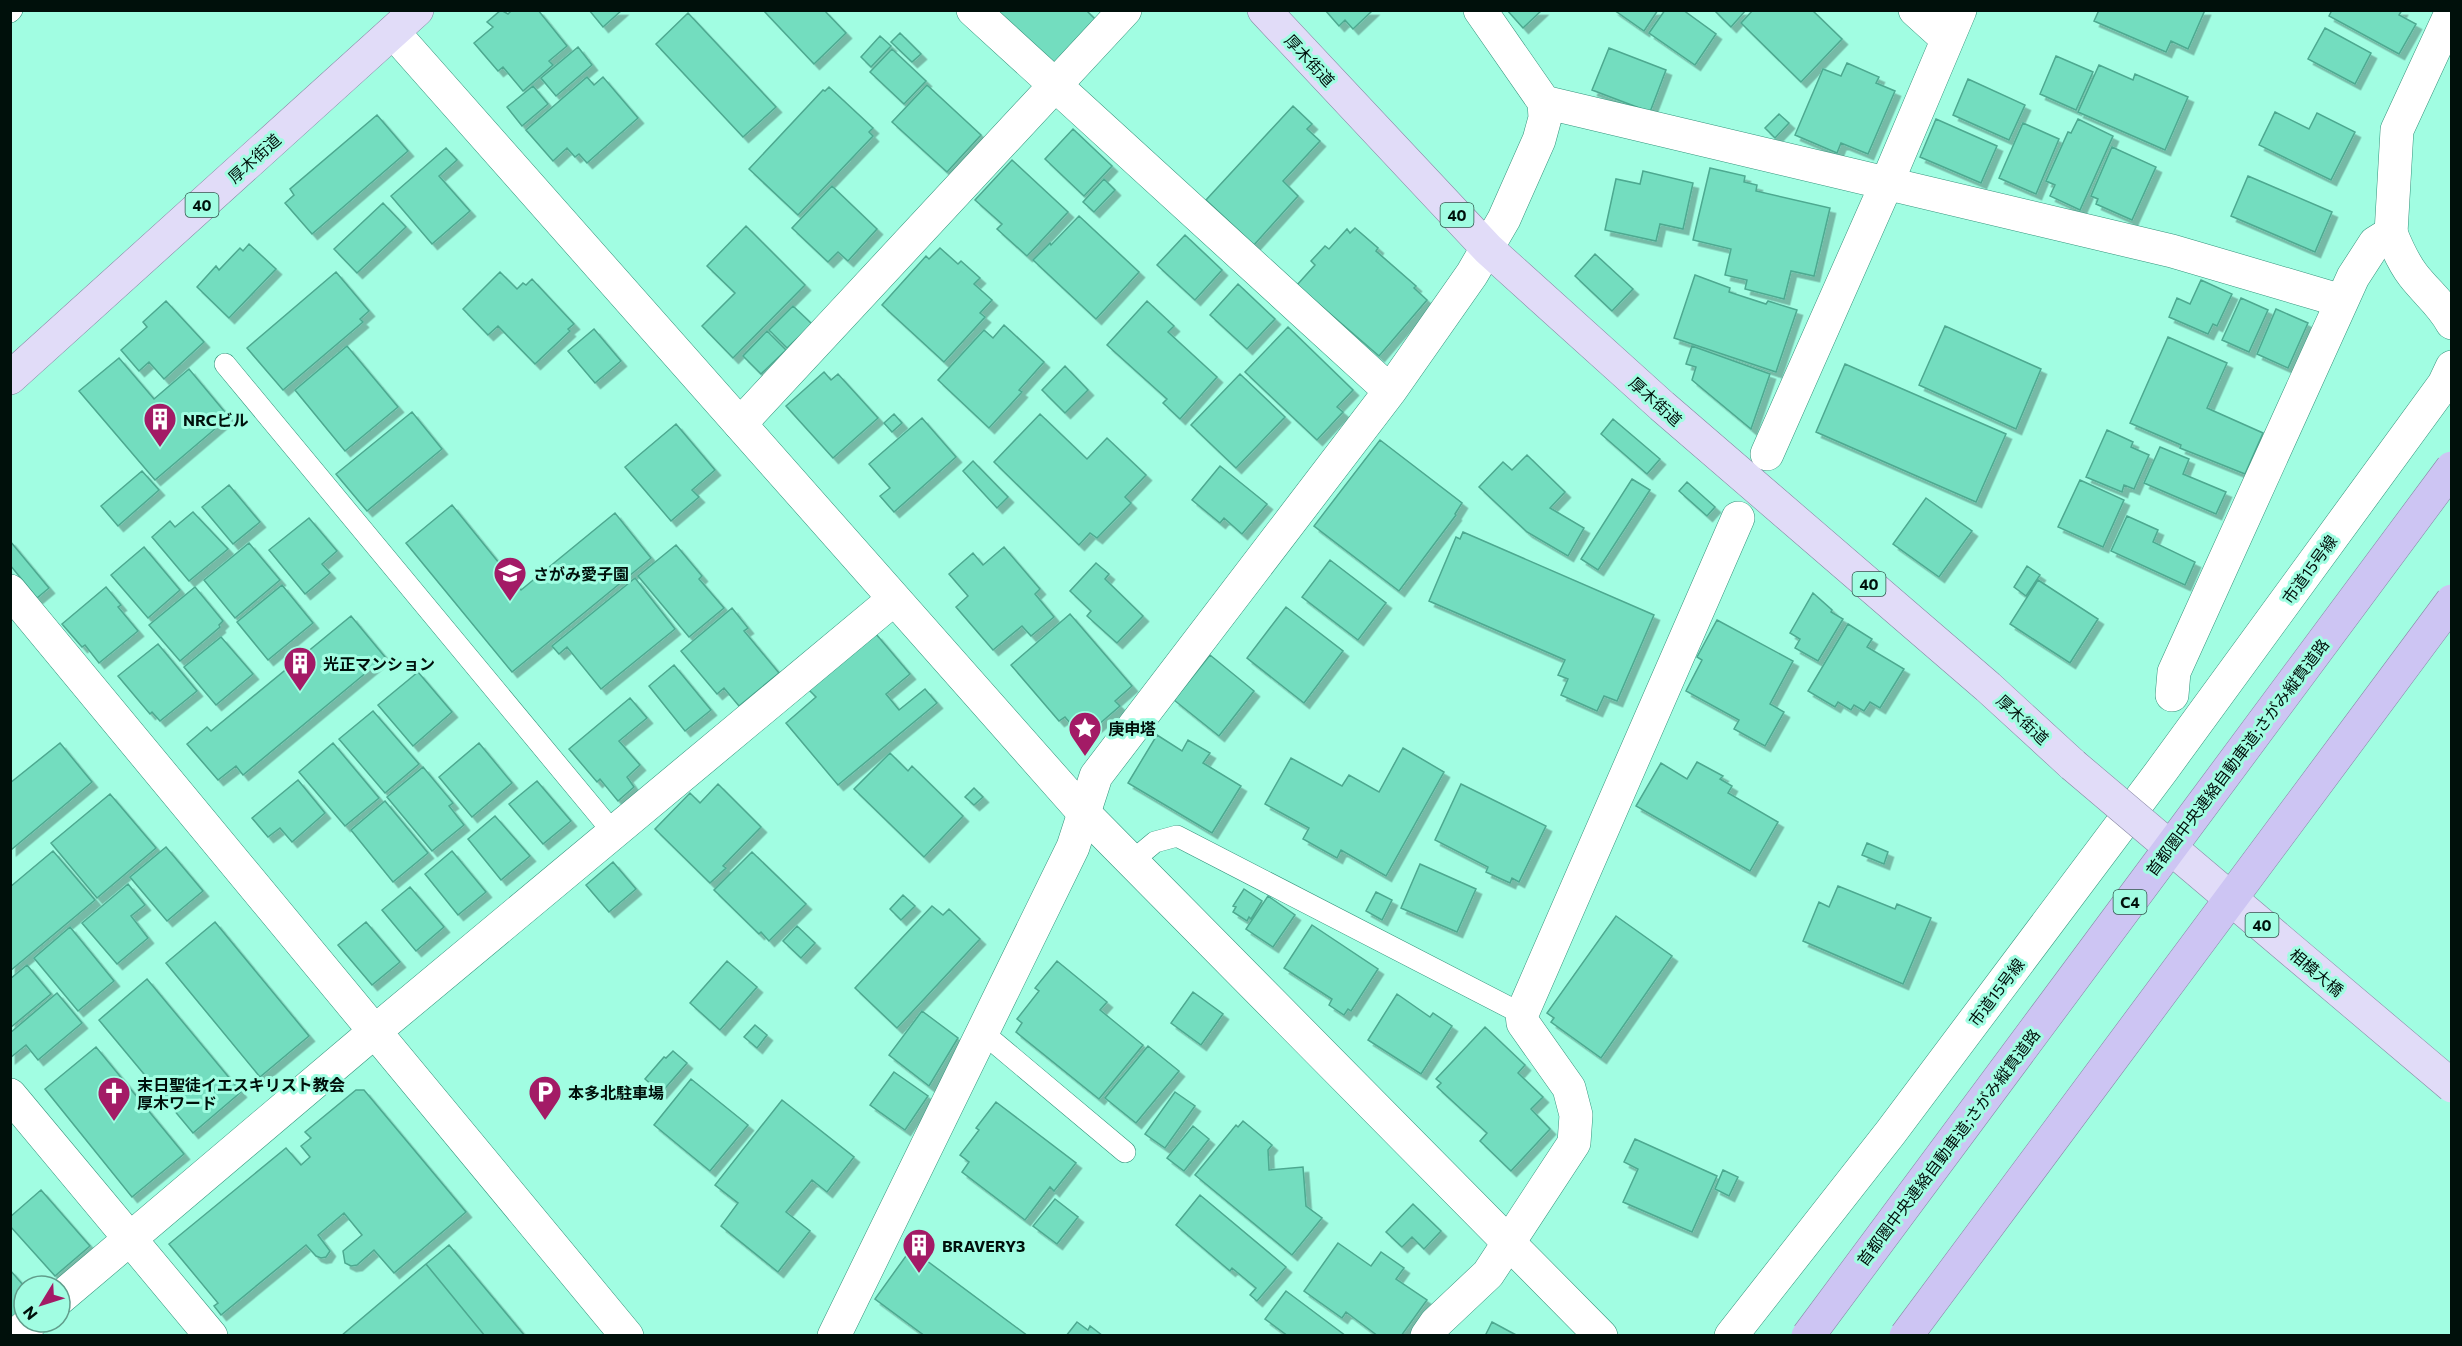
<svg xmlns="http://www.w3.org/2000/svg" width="2462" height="1346" viewBox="0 0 2462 1346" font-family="Commissioner,'Noto Sans JP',sans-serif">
  <defs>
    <filter id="shadow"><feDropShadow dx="5.5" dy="5.5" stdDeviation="0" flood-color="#0004"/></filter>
  </defs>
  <rect width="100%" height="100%" fill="#a1fde2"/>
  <path fill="#73ddbf" stroke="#4da990" stroke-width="1.5" filter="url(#shadow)" d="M501,10L508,14L512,10H538L567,46L549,61L553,65L523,91L503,67L498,71L474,43L493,27L487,22Z
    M589,10H622L603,27Z
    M763,10H824L846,33L814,64Z
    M996,10H1086L1097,21L1055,67Z
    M1325,10H1373L1353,29L1345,20L1339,26Z
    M1507,10H1542L1523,28Z
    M1614,10H1658L1644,31Z
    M1665,10H1683L1716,34L1695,65L1649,33Z
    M1714,10H1746L1731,27Z
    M1753,10H1812L1842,39L1801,82L1741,23Z
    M2099,10H2205L2188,49L2171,41L2166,52L2094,21Z
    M2332,10H2402L2399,15L2416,24L2399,54L2329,16Z
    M688,13L776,107L743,137L656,44Z
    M2325,28L2371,53L2355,84L2308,59Z
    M900,33L921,54L912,62L891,42Z
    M880,36L891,46L871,67L861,57Z
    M578,47L592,65L556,96L541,78Z
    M1609,48L1666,70L1650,112L1592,90Z
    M892,49L926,81L904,104L870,72Z
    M2056,56L2093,72L2076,110L2040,94Z
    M1847,63L1879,77L1876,83L1895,91L1868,154L1841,143L1837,153L1795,135L1823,69L1841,76Z
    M2099,65L2133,80L2135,74L2188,97L2165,150L2078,112Z
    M587,77L594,85L603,77L638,118L587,163L579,154L575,157L567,148L553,161L526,130Z
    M1968,79L2025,105L2009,140L1953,115Z
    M927,85L981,135L947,172L892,122Z
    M533,86L548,104L522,126L507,107Z
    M829,87L873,128L869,132L873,136L798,215L749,169L823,90L825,91Z
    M1293,106L1312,124L1307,129L1320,141L1283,181L1298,196L1254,245L1206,200Z
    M2275,112L2309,129L2317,113L2355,132L2331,180L2259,145Z
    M1779,114L1789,123L1775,138L1765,128Z
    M377,115L408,151L312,234L285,203L294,195L290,189Z
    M1936,119L1997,146L1981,183L1920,157Z
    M2078,119L2113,136L2080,210L2050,196L2055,185L2046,181L2068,132L2071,133Z
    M2023,123L2059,139L2036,194L1999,178Z
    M1073,129L1112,166L1084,196L1045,159Z
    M2112,147L2156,167L2132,220L2096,204L2098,199L2091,196Z
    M446,148L457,160L439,176L470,211L432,244L391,196Z
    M1012,160L1068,212L1027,256L997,229L1002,224L975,200Z
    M1710,168L1745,176L1744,182L1757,185L1756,191L1830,208L1814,276L1791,271L1784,299L1745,289L1747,280L1725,275L1731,249L1693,240Z
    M1643,171L1693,183L1683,229L1660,224L1656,241L1605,230L1616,179L1640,184Z
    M2248,176L2332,212L2315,252L2231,216Z
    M1104,179L1115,190L1094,212L1083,202Z
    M832,186L877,229L848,261L838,252L828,262L792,228Z
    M383,203L406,227L357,273L334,249Z
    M1079,216L1139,272L1096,319L1033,260L1050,243L1051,245Z
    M746,226L805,285L733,358L702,326L735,293L707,266Z
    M1355,228L1378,248L1376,251L1416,286L1414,288L1427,300L1379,356L1297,285L1315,265L1311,261L1325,246L1329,249L1347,229L1350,233Z
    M1185,235L1222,270L1195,300L1157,265Z
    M249,244L276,269L229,318L197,287L216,266L219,270L240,248L243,251Z
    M940,248L958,264L961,261L980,278L974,284L992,300L980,313L985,317L944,362L882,305L926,256L929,259Z
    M1595,254L1633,289L1612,311L1575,276Z
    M336,272L369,311L360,319L363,322L283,390L247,348Z
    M500,272L517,289L523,283L526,285L532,279L574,324L568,329L570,331L535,364L498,326L488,335L463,309Z
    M1695,275L1730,288L1729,292L1766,304L1768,301L1797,310L1776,372L1674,338Z
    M2201,280L2232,294L2217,326L2213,324L2208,334L2169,317L2177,298L2190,304Z
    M1238,284L1275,319L1247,349L1210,315Z
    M2241,298L2268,310L2249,352L2222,340Z
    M166,301L204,342L164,379L149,362L139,371L121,350L147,327L143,322Z
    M1147,301L1174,326L1168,332L1217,377L1180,419L1163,403L1167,399L1107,345Z
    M793,306L812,324L787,348L769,330Z
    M2276,309L2308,323L2288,368L2257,354Z
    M1004,325L1044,362L1019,390L1022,392L989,428L938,380L984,330L993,338Z
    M1945,326L2041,369L2016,429L1919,385Z
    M1288,327L1353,390L1337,407L1343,412L1317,440L1245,372Z
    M594,329L621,361L595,383L568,351Z
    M767,331L786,350L761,374L743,356Z
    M2168,337L2227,363L2207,408L2263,433L2245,474L2180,448L2181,445L2130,423Z
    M347,346L398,407L345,451L295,390Z
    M1692,346L1770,374L1751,429L1692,380L1696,367L1686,364Z
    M119,358L154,399L189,369L229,417L155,480L79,391Z
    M1845,364L2006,434L1976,502L1816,432Z
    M1065,366L1088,390L1065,413L1042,390Z
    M824,372L831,380L838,374L878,418L833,458L786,406Z
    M1240,374L1285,417L1236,468L1191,425Z
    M412,412L442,449L367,511L336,474Z
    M894,414L902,423L892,432L884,423Z
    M1040,414L1087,459L1107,438L1146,475L1125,497L1131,503L1097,538L1090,533L1079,545L994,462Z
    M922,418L956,457L894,512L880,496L890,488L869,464Z
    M1613,419L1660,459L1647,474L1601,434Z
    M676,424L715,470L692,490L699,497L671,521L625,467Z
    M2107,430L2133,442L2131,447L2149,455L2134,489L2124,485L2122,492L2086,477Z
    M1380,440L1462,503L1455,514L1456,515L1399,591L1314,526Z
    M2160,447L2189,459L2183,474L2226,492L2216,514L2144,483Z
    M1527,455L1565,492L1550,508L1584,528L1568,556L1527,532L1479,487L1503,462L1512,470Z
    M973,461L1008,497L997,508L963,471Z
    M1220,466L1267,504L1242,534L1224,518L1220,523L1192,500Z
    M142,471L159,490L118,526L101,506Z
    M1632,479L1650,490L1598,570L1581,559Z
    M2080,480L2124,500L2103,547L2058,527Z
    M1687,482L1715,507L1707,516L1679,491Z
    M229,485L260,522L233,544L202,507Z
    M1926,498L1972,531L1939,577L1893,544Z
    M452,505L521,590L615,513L651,558L512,672L406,543Z
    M193,512L228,549L189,581L152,537L170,521L175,527Z
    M2127,516L2158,530L2153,542L2195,562L2185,585L2111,551Z
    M309,518L337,551L322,564L330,573L305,594L269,550Z
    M1463,532L1654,615L1617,701L1604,696L1597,711L1561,695L1568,679L1558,675L1565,660L1429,601L1456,537L1460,539Z
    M10,541L49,588L37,598L10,565Z
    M249,543L280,580L235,618L204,580Z
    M676,545L702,576L699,579L724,608L689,637L638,576Z
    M144,547L180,590L148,618L111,575Z
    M1004,547L1040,589L1035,594L1054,617L1031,636L1022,626L993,650L956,607L968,596L949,574L973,553L983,565Z
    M1330,560L1386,603L1358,640L1302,597Z
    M1096,563L1109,574L1105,579L1143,616L1117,643L1087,616L1091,611L1070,591Z
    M2027,566L2040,575L2026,596L2014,587Z
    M635,578L675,629L601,689L567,647L559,654L552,646Z
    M2038,580L2098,619L2070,663L2010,624Z
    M282,585L313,623L268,660L237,622Z
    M106,587L121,605L118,607L138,631L99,663L85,645L82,647L62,624Z
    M195,587L223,621L219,625L220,627L180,661L149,625Z
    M1813,593L1832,610L1831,612L1843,619L1818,661L1795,648L1800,639L1790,633Z
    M1286,607L1343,651L1304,703L1247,658Z
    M732,608L748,628L744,631L779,673L739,706L724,688L717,694L681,651Z
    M1070,614L1132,686L1115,701L1120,706L1083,738L1065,717L1059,721L1011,665Z
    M351,616L385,657L243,775L236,766L218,780L187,744L207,727L211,731Z
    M1717,620L1793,661L1770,704L1784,712L1765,746L1734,729L1739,720L1686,691L1702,660L1697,657Z
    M1848,624L1872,639L1867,647L1904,669L1880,708L1870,702L1864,711L1854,705L1851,710L1838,702L1835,707L1808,691Z
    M876,634L910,674L886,694L899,710L925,689L937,703L838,785L786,723L816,697L809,690Z
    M221,637L253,674L216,705L184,667Z
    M158,644L197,691L160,721L152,712L150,714L118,676Z
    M1210,655L1254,691L1219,736L1174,700Z
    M674,665L711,710L685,731L649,686Z
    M418,672L452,712L413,746L378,705Z
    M630,698L647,718L619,741L640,765L627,777L634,787L618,801L600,779L597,782L569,749Z
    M373,711L419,764L385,793L339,739Z
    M1157,735L1182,751L1188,740L1210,753L1203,763L1241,786L1212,833L1128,783Z
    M60,743L92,782L11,850L10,783Z
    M333,743L379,798L345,826L299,772Z
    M479,743L512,783L472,817L439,777Z
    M1403,748L1444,772L1386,876L1341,850L1337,858L1303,839L1309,828L1265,804L1291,758L1342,786L1349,775L1379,792Z
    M890,753L908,771L912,766L963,816L924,857L854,789Z
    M1697,762L1723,776L1720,779L1732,786L1728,793L1778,822L1750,871L1636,806L1661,763L1687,779Z
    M423,767L453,803L449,806L464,825L432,851L387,797Z
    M298,780L325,813L292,842L280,828L268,837L252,818Z
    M537,781L571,821L543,844L509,804Z
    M718,784L761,827L723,866L726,868L710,883L655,829L690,793L700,803Z
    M1461,784L1546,826L1519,882L1512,878L1510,883L1486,872L1488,867L1435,840Z
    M974,788L983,797L974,805L965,797Z
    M110,794L156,848L97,898L51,843Z
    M385,801L428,853L393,882L351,830Z
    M495,816L530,856L501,880L468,839Z
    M1867,843L1888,852L1884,864L1862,855Z
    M166,847L203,891L167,921L130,877Z
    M53,851L95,900L10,971V887Z
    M452,851L486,892L458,915L425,874Z
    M752,852L806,904L769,941L761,932L759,934L714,890Z
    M613,862L636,889L609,912L586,885Z
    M1420,864L1476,889L1457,932L1401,908Z
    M128,884L145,905L131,916L148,938L117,964L82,923Z
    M1838,886L1895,909L1897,904L1931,918L1903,984L1803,941L1819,902L1829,907Z
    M410,887L444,927L416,951L382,910Z
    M1244,889L1262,901L1251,919L1249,917L1247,921L1233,912L1236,907L1233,906Z
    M1376,892L1392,900L1382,920L1366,911Z
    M903,895L915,906L901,920L890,909Z
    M1268,896L1295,915L1273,947L1246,929Z
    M932,906L943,915L949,909L980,939L897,1028L855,988Z
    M1616,916L1672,956L1601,1058L1551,1022L1554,1018L1547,1013Z
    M215,922L309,1036L260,1077L166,963Z
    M366,922L400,962L372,985L338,945Z
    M1312,925L1378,969L1351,1011L1348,1009L1344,1015L1329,1005L1332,999L1284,968Z
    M797,926L815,943L801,958L783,941Z
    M70,927L114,981L78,1011L34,958Z
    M727,961L757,987L720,1030L690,1003Z
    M1057,961L1107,1002L1100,1010L1143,1045L1099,1099L1016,1032L1022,1023L1017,1019L1039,991L1035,988Z
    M27,965L51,994L10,1028V979Z
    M147,979L241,1092L193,1133L99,1020Z
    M1193,992L1223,1014L1201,1045L1171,1023Z
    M57,993L82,1023L38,1060L26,1045L10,1058V1033Z
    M1397,994L1430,1017L1433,1013L1452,1026L1421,1074L1368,1040Z
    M922,1011L958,1038L929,1086L889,1055Z
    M755,1025L767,1035L757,1048L744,1037Z
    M1485,1027L1525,1065L1518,1073L1543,1097L1531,1109L1550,1129L1511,1171L1480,1141L1487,1133L1437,1087L1441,1083L1436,1079Z
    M1148,1046L1179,1071L1136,1123L1105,1098Z
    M96,1047L184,1154L132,1197L45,1089Z
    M673,1051L687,1063L661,1093L645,1079L664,1057L666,1058Z
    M894,1072L928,1096L905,1130L870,1105Z
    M691,1079L748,1125L710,1171L654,1125Z
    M356,1090H364L466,1212L394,1273L374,1250L357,1265L351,1266L345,1263L343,1251L362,1235L344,1213L318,1235L330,1251L326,1257L321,1258L316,1256L306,1245L221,1315L214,1306L218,1303L169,1244L286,1148L301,1165L310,1157L301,1146L311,1138L305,1132Z
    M1175,1092L1195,1106L1165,1148L1145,1134Z
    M782,1100L854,1157L827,1192L812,1180L786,1212L810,1231L778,1272L721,1226L738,1203L715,1185Z
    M996,1102L1076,1163L1054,1191L1050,1187L1025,1220L962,1172L969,1162L960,1155L979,1130L976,1128Z
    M1243,1121L1272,1145L1268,1150L1269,1170L1303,1167L1306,1206L1322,1218L1292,1255L1195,1175L1236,1125L1238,1127Z
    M1193,1126L1209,1139L1184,1171L1167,1158Z
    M1635,1139L1717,1176L1692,1232L1623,1202L1638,1169L1624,1162Z
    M1723,1170L1738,1177L1729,1196L1715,1189Z
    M41,1190L90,1246L55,1276L10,1226V1217Z
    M1200,1195L1286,1267L1257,1301L1250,1295L1256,1288L1232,1268L1230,1271L1176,1225Z
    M1055,1199L1078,1217L1057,1244L1033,1226Z
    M1413,1204L1441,1231L1424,1249L1412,1237L1402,1247L1386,1232Z
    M1338,1243L1371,1266L1381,1252L1404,1268L1396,1279L1427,1300L1401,1336H1378L1346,1312L1342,1318L1304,1291Z
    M449,1245L525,1336H485L426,1264Z
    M911,1249L1028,1336H925L875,1299Z
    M426,1264L485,1336H341Z
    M10,1270L24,1286V1311L10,1323Z
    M1286,1291L1346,1336H1288L1265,1319Z
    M1077,1322L1088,1330L1090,1326L1103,1336H1066Z
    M1492,1322L1518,1336H1485Z"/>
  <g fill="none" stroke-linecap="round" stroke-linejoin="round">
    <defs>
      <path id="service" d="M10,12L12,10
        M225,364L613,832
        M1131,862L1155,842L1177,836L1522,1014
        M982,1032L1125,1152"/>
      <path id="minor" d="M973,10L1390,391
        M1915,10L1947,39
        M1544,102L2172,251L2342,301
        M740,424L1125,10
        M1767,454L1886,185L1960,10
        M10,591L627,1336
        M2172,695L2174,672L2353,277L2375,243L2391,233L2397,130L2452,11
        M10,1095L211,1336
        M60,1298L374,1032L894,599
        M15,1336L31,1322
        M834,1336L1073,847L1096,776L1390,391L1472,274L1504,219L1539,140L1545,118L1544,102L1480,10
        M1427,1336L1436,1323L1488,1274L1574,1143L1576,1115L1569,1088L1523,1023L1522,1014L1738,518"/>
      <path id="tertiary" d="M394,33L1084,813L1601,1336
        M2391,233C2397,248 2403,262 2413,275C2426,292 2442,304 2452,323
        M1731,1336L1891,1132L2163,769L2444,384L2452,367"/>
      <path id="primary" d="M1264,10L1488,249L1662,406L1988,687L2073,765
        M10,378L417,10"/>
    </defs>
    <use href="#service" stroke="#33937b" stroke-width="22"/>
    <use href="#minor" stroke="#33937b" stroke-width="34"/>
    <use href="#tertiary" stroke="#33937b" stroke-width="34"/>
    <use href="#primary" stroke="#8586a2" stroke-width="34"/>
    <use href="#service" stroke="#fff" stroke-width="21"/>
    <use href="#minor" stroke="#fff" stroke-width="33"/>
    <use href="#tertiary" stroke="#fff" stroke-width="33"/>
    <use href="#primary" stroke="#e1dcf8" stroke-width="33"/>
    <defs>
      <path id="primary-bridge" d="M2073,765L2452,1086"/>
      <path id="motorway-bridge" d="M1808,1336L2452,468
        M1906,1336L2452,601"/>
    </defs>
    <use href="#primary-bridge" stroke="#8586a2" stroke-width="34" stroke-linecap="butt"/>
    <use href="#motorway-bridge" stroke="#8586a2" stroke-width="34" stroke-linecap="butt"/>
    <use href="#primary-bridge" stroke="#e1dcf8" stroke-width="33"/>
    <use href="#motorway-bridge" stroke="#cdc5f3" stroke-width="33"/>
  </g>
  <defs>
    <symbol id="building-pin" viewBox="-11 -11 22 30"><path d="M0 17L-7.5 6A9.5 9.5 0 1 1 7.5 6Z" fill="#a31b66" stroke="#a1fde2"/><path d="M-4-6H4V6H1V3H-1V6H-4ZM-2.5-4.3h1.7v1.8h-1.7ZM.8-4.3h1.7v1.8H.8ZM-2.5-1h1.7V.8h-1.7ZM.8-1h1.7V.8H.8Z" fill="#fff"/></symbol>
    <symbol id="school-pin" viewBox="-11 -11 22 30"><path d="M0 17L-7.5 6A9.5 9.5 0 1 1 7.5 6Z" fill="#a31b66" stroke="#a1fde2"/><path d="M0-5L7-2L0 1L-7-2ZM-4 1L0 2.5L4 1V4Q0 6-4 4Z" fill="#fff"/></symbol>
    <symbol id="sight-pin" viewBox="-11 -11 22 30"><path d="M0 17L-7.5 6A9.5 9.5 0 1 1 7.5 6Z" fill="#a31b66" stroke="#a1fde2"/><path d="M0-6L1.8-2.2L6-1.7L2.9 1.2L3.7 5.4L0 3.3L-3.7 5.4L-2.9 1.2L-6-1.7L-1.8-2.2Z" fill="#fff"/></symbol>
    <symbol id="parking-pin" viewBox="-11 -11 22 30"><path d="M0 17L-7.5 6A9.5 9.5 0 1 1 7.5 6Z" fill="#a31b66" stroke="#a1fde2"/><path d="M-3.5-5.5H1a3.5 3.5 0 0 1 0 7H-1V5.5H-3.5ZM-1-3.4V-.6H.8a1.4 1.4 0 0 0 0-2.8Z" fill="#fff"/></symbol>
    <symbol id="church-pin" viewBox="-11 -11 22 30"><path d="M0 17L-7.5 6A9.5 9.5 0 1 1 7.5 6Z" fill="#a31b66" stroke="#a1fde2"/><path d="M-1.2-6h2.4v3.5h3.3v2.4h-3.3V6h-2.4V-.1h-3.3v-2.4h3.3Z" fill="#fff"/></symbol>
  </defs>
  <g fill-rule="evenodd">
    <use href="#building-pin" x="141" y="400" width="38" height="52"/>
    <use href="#school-pin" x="491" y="554" width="38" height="52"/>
    <use href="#building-pin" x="281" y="644" width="38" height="52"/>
    <use href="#sight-pin" x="1066" y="709" width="38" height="52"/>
    <use href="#parking-pin" x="526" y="1073" width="38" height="52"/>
    <use href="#church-pin" x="95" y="1074" width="38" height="52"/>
    <use href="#building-pin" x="900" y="1226" width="38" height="52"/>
  </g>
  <g text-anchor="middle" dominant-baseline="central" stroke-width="6" stroke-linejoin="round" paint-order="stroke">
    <g fill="#a1fde2" stroke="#30574c" stroke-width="1.5">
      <rect x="185.5" y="193" width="33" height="24" rx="4.5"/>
      <rect x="1440.5" y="203" width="33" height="24" rx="4.5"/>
      <rect x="1852.5" y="572" width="33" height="24" rx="4.5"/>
      <rect x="2113.5" y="890" width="33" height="24" rx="4.5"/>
      <rect x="2245.5" y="913" width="33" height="24" rx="4.5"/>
    </g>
    <g font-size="15" font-weight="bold" fill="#00100b">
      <text x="202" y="205">40</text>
      <text x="1457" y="215">40</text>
      <text x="1869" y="584">40</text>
      <text x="2130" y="902">C4</text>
      <text x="2262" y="925">40</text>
    </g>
    <g font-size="16" fill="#00100b" stroke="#a1fde2">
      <text transform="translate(1310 60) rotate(47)">厚木街道</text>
      <text transform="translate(254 158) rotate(-42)">厚木街道</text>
      <text transform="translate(1656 401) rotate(42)">厚木街道</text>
      <text transform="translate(2309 569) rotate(-54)">市道15号線</text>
      <text transform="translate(2023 719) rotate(43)">厚木街道</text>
      <text transform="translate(2237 757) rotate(-53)">首都圏中央連絡自動車道;さがみ縦貫道路</text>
      <text transform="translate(2317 972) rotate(40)">相模大橋</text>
      <text transform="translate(1996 992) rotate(-53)">市道15号線</text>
      <text transform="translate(1948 1147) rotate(-53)">首都圏中央連絡自動車道;さがみ縦貫道路</text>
    </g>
    <g font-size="16" font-weight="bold" fill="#00100b" stroke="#a1fde2" text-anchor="start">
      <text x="183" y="419">NRCビル</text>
      <text x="533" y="573">さがみ愛子園</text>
      <text x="323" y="663">光正マンション</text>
      <text x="1108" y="728">庚申塔</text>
      <text x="137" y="1084">末日聖徒イエスキリスト教会<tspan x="137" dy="18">厚木ワード</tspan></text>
      <text x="568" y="1092">本多北駐車場</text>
      <text x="942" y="1245">BRAVERY3</text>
    </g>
  </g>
  <rect width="2462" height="1346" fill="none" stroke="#00100b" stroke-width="24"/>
  <g transform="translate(42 1304) rotate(232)"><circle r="28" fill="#a1fde2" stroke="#619e8c" stroke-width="1.5"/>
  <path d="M0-4.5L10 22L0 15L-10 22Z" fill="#a31b66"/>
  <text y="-9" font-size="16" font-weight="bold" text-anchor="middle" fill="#00100b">N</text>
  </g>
</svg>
